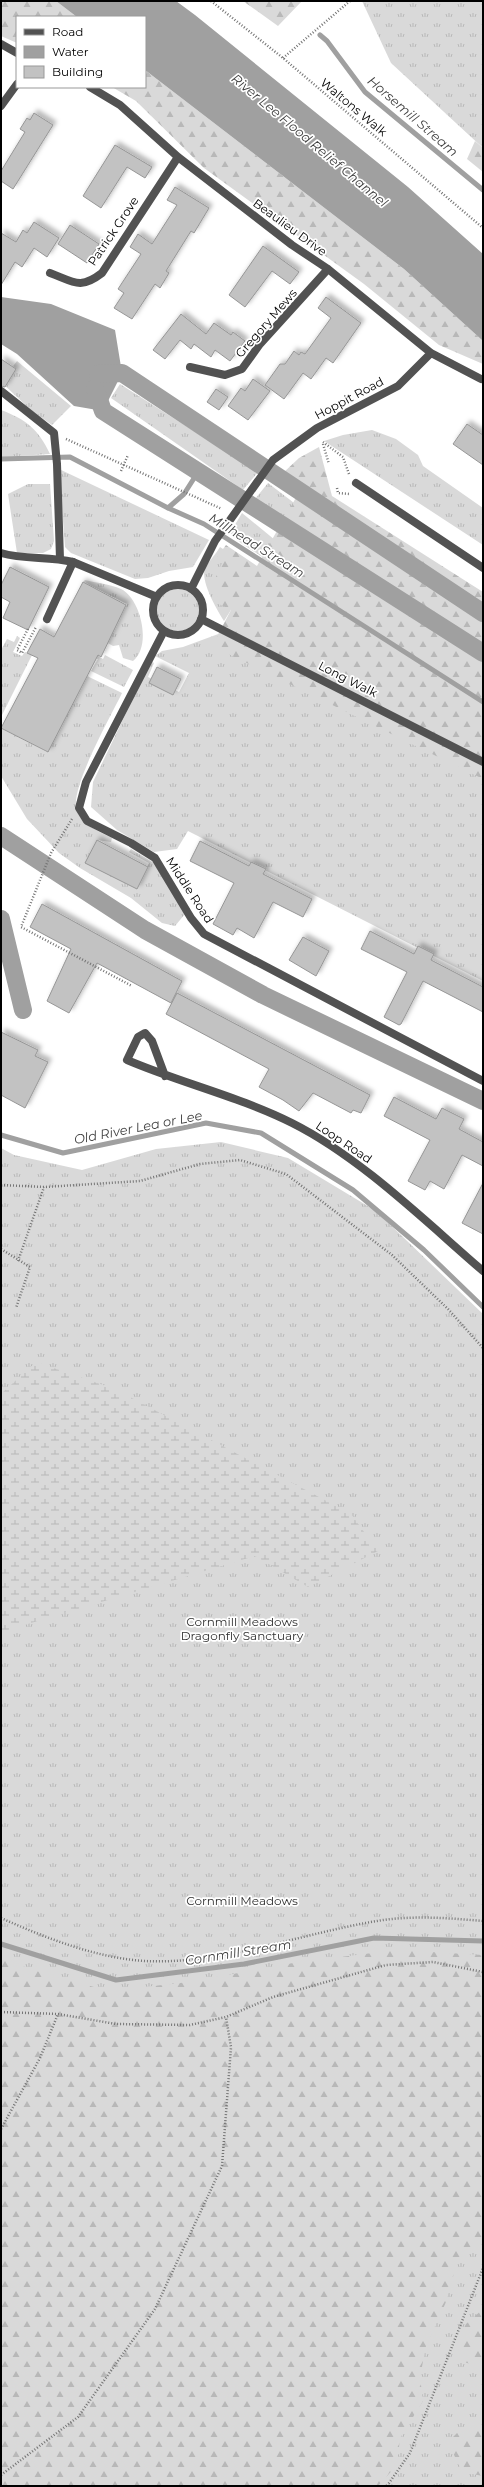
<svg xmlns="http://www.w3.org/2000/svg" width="484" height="2487" viewBox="0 0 484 2487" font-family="Montserrat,sans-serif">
  <defs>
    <pattern id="grass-tufts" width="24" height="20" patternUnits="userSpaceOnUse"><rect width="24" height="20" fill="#d9d9d9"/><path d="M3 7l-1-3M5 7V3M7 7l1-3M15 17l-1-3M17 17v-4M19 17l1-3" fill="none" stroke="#b8b8b8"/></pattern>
    <pattern id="forest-firs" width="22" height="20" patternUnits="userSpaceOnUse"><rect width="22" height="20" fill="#d9d9d9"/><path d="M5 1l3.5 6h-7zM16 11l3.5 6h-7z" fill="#b8b8b8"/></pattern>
    <pattern id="wetland-marsh" width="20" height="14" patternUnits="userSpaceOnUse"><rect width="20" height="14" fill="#d9d9d9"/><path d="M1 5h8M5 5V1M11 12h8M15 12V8" fill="none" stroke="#b8b8b8"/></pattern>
    <filter id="shadow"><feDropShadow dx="3.5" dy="-3.5" stdDeviation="2" flood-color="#0004"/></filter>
  </defs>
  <rect width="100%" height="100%" fill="#fff"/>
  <path fill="url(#grass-tufts)" d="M362,1H483V148L391,63Z
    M17,361L71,406L52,425L32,411L1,382Z
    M120,384L258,472L243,490L111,398Z
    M1,410C27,420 38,429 50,454L1,457Z
    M372,430L396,439L418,455L423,466L483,508V545L324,441L343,435Z
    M59,469L209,540L193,567L169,571L148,578L135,579L71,553L65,547Z
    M268,483L319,522L314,542L255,499Z
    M28,484H50L54,541L51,549L43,553H17L8,494Z
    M242,513L309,568L321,596L241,543L230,533Z
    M220,547L223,549L231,610L224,621C217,610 200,581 205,568C209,561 216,554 220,547Z
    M85,580C96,583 110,584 121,589C141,599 152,646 133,661L123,658L119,645L113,646L106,642L127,604L83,582Z
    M157 610a21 21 0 1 1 42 0a21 21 0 1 1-42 0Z
    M221,633L483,767V981L188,831L177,849L154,852L117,830L91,807L93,782L151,661L154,663L148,677L179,692L189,673L155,656L162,651L183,647Z
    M17,636L20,638L13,652L22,656L25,652L32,655L1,717V650L7,639L14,642Z
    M93,653L103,659L105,655L133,670L124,687L91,671L98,659L92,656Z
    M87,676L122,693C112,714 68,791 77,811C82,825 100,832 112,838L111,842L97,840L86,863L137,889L149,863L129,852L131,849L154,863L185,914L175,926L162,923L131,898L80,868L59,853L27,819L1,776V728L47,752Z
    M221,1142L288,1158L376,1211L483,1314V2486H1V1148L14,1155L82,1170L156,1149Z"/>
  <path fill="url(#forest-firs)" d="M1,1H56L77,17H17V43L1,36Z
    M243,1H302L278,26Z
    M145,70L404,269L483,341V364L439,345L364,284L204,168L136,101L112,87H145Z
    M475,141L483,148V172L467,159Z
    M319,447L332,496L483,592V779L212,646L231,610L219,604L215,579L223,561L217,557L226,545L257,566L302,487L282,474L299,458Z
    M396,1950L483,1955V2236L456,2266L446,2302L426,2346L420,2377L423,2401L400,2438L397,2465L378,2486H1V1959L49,1975L109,1991L189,1982L293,1963Z
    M483,2309V2367L463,2362L455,2346L466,2324Z
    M461,2429H483V2476L462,2472L448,2442Z"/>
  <path fill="url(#wetland-marsh)" d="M36,1362L115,1389L351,1514L378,1551L308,1587L255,1556L1,1632V1394Z"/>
  <path fill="#a0a0a0" d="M56,1H176L195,15L408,187L483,254V341L404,269L145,70V17H77Z
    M1,297L51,304L115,330L122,373L103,411L74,406L17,354L1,344Z"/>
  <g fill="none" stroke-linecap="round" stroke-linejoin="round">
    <path stroke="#a0a0a0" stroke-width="5" d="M320,35L327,41L365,92L483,190
      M1,459L70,457L168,508L204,524L483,702
      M168,508L184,494L198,472
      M1,1135L63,1153L206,1123L261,1133L353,1190L424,1250L483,1307
      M1,1944L116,1980L244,1964L374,1938L483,1941"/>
    <path stroke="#a0a0a0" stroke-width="18" d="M98,374L122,373L483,613
      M95,388L103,411L483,653
      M1,836L145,930L263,995L483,1101
      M1,919L23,1010"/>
  </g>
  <path fill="#c2c2c2" stroke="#969696" filter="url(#shadow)" d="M34,113L53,125L13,189L1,181V171L25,132L20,129L27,118L30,120Z
    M115,145L152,167L145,178L127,167L101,208L83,196Z
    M175,187L209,208L194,233L191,231L166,271L169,273L160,288L155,284L132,319L114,308L124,293L118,289L141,254L130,247L138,234L152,244L177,205L167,200Z
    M34,222L59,238L47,257L34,248L22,267L15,262L1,285V233L16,242L23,230L27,233Z
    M70,225L99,244L87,263L58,244Z
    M263,246L299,272L290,284L272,271L245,307L229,295Z
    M326,297L361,323L333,363L326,358L311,379L303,373L284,399L265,385L280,364H285L294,351L299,355L301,352L305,354L331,318L318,308Z
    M181,314L206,334L214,323L231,335L233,332L245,341L230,361L215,350L211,357L194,344L191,349L180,340L165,359L153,350Z
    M1,359L16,369L5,387L1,386Z
    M253,379L270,391L248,420L228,406L241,388L245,391Z
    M216,389L228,397L219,410L207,402Z
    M467,424L483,435V465L453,444Z
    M10,567L49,587L28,630L3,618L10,602L1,597V585Z
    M83,582L126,605L101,657L98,655L48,752L1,728L38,658L27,653L40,629L54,637Z
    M157,667L181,679L173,695L149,683Z
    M97,840L148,867L137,889L85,863Z
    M200,841L249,866L251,862L266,869L263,874L312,899L303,917L273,902L254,938L237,928L233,935L213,924L234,883L190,861Z
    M42,904L182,981L171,1003L97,963L69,1013L47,1001L71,949L30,927Z
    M370,931L414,954L418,946L434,954L431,960L483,987V1012L423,981L401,1024L399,1025L384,1017L407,972L361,949Z
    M303,937L329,951L316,976L289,960Z
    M177,993L370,1095L361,1113L353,1110L351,1113L313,1093L299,1111L283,1100L259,1087L269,1069L166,1014Z
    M1,1032L38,1050L35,1056L48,1062L25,1108L1,1095Z
    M394,1097L436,1119L442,1108L464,1119L459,1129L483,1142V1166L462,1155L444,1189L430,1181L425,1190L408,1181L430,1140L384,1116Z
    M483,1183V1234L462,1223Z"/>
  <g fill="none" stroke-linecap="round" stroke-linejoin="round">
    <path stroke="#747474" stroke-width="2.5" stroke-dasharray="1 2" stroke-linecap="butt" d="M211,1L283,58L483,228
      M283,58L350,1
      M66,439L222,509
      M323,442L343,457L349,474
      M323,444L329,464
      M121,471L128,455
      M337,488L338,493L350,494
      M28,629L17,650L22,653L36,627
      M72,819L51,853L21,927L132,986
      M1,1185L44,1187L140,1181L200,1164L240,1160L286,1174L392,1255L448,1309L483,1348
      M1,1249L30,1267L16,1308
      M18,1261L44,1187
      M1,1918C46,1938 96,1958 145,1961C221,1965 303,1933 377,1921C412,1915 448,1918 483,1921
      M1,2012L58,2014L116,2024L190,2025L226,2017L273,1997L386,1965L433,1962L483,1972
      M1,2129L40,2058L58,2014
      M1,2475L78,2417L155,2309L222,2166L231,2047L226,2017
      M387,2486L410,2453L483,2268"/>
    <path stroke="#525252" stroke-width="8" d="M1,391L54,433L57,464L60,559
      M356,483L483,568
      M47,619L73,562
      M201,619L483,762
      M165,1076L152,1041L145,1033L138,1037L127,1060C181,1083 240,1097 292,1123C360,1157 425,1221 483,1271"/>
    <path stroke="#525252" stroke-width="8" d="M1,44L17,53
      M90,87L120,105L178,157L292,245L328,269L431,353L481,379
      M1,106L17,84
      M50,273C74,282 80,290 102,273L178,157
      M190,367L225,375L242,369L260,344L328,269
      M1,553C25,560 49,556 73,562L157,597
      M153 610a25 25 0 1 1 50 0a25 25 0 1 1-50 0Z
      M191,589L215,541L273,460L317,428L398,386L431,353
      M164,631L86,782L79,808L87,821L131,843L155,858L191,918L204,934L483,1081"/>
  </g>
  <g text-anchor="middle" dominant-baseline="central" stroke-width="3.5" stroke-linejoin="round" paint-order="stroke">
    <g font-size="12" fill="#000" stroke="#fff">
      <text transform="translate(354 107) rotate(40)">Waltons Walk</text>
      <text transform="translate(290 227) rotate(36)">Beaulieu Drive</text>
      <text transform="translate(113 231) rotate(-56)">Patrick Grove</text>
      <text transform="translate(266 323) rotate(-49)">Gregory Mews</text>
      <text transform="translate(349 398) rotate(-28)">Hoppit Road</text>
      <text transform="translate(348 679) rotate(27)">Long Walk</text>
      <text transform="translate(190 890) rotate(57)">Middle Road</text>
      <text transform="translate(344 1142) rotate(34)">Loop Road</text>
    </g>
    <g font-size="12" fill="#303030" stroke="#fff">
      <text x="242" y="1621">Cornmill Meadows<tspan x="242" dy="14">Dragonfly Sanctuary</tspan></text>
      <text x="242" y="1900">Cornmill Meadows</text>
    </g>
    <g font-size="13" font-style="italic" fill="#414141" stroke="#fff">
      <text transform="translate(413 116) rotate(41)">Horsemill Stream</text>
      <text transform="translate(310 140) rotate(40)">River Lee Flood Relief Channel</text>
      <text transform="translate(257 545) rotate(32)">Millhead Stream</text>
      <text transform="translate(138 1127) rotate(-11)">Old River Lea or Lee</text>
      <text transform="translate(238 1952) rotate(-9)">Cornmill Stream</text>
    </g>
  </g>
  <rect width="484" height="2487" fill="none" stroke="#000000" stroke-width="4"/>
  <rect x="16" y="16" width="130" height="72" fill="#ffffff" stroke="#999999"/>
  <rect x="24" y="29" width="20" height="6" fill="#525252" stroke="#999999"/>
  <text x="52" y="36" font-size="12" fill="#000000">Road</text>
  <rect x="24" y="46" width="20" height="12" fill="#a0a0a0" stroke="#999999"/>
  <text x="52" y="56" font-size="12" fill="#000000">Water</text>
  <rect x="24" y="66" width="20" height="12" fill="#c2c2c2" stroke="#999999"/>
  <text x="52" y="76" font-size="12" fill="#000000">Building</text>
</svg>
